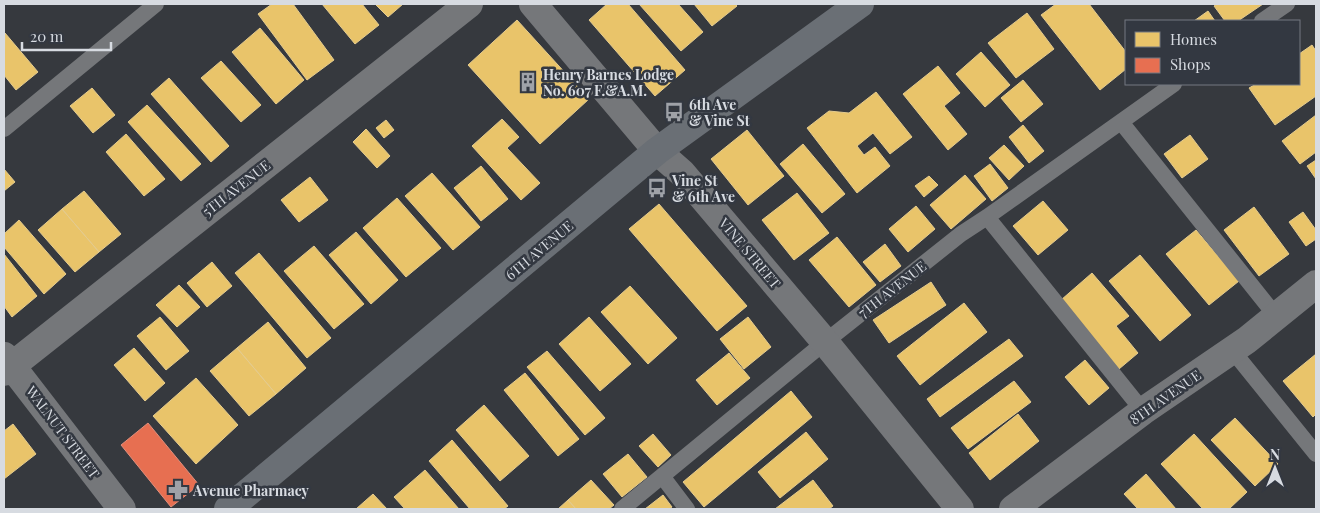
<svg xmlns="http://www.w3.org/2000/svg" width="1320" height="513" viewBox="0 0 1320 513" font-family="'Playfair Display',serif">
  <rect width="100%" height="100%" fill="#36393e"/>
  <path fill="#e9c46a" stroke="#e4cb8e" d="M272,4H293L334,60L307,80L258,14Z
    M322,4H362L379,25L355,44Z
    M375,4H403L388,17Z
    M607,4H628L685,70L655,96L589,20Z
    M639,4H678L703,32L681,51Z
    M694,4H735L737,6L712,26Z
    M1056,4H1089L1126,52V69L1100,90L1041,15Z
    M1217,4H1263L1238,21H1225L1214,6Z
    M1208,11L1215,21H1194Z
    M1027,13L1054,49L1016,78L988,43Z
    M517,20L589,99L540,144L468,65Z
    M260,28L304,80L276,104L232,52Z
    M5,33L38,72L16,90L4,75Z
    M1312,45L1316,51V96L1275,125L1249,88L1256,84H1299V54Z
    M981,52L1010,85L985,107L956,74Z
    M221,61L261,105L241,122L201,78Z
    M938,66L960,93L944,106L967,134L948,150L903,94Z
    M169,78L229,146L211,162L151,94Z
    M1023,80L1043,104L1021,122L1001,98Z
    M92,88L115,115L93,133L70,106Z
    M876,92L912,137L890,154L873,133L857,146L864,155L875,147L890,166L857,193L807,128L829,111L849,113Z
    M147,105L201,164L181,181L128,122Z
    M1316,115V152L1300,164L1282,141Z
    M502,119L519,137L507,148L540,183L521,200L472,146Z
    M386,120L394,130L384,138L376,128Z
    M1023,125L1044,151L1029,163L1009,137Z
    M366,129L390,156L377,168L353,142Z
    M747,130L784,176L748,205L711,159Z
    M126,134L165,179L144,196L106,152Z
    M1190,135L1208,159L1182,178L1164,154Z
    M803,144L845,194L822,213L780,164Z
    M1004,145L1024,166L1009,180L989,158Z
    M1316,160V179L1307,166Z
    M990,164L1008,188L992,201L974,176Z
    M481,166L508,199L481,221L454,188Z
    M4,169L15,182L4,191Z
    M432,173L480,227L453,250L405,196Z
    M965,175L986,199L951,229L930,205Z
    M929,176L938,185L924,197L915,186Z
    M310,177L328,200L299,222L281,200Z
    M84,191L121,234L99,252L62,209Z
    M797,193L829,233L794,260L762,220Z
    M397,198L441,248L406,277L363,228Z
    M1043,201L1068,230L1038,255L1013,226Z
    M659,204L747,306L717,331L629,229Z
    M916,206L935,229L908,252L889,229Z
    M1254,207L1289,254L1259,276L1224,230Z
    M62,209L99,252L75,272L38,230Z
    M1303,212L1316,230V239L1306,246L1289,222Z
    M19,220L66,274L44,294L4,247V234Z
    M1196,230L1239,281L1209,305L1166,254Z
    M356,232L398,280L371,304L329,255Z
    M837,237L876,285L849,307L809,260Z
    M885,244L901,266L880,282L863,262Z
    M314,246L364,304L334,329L284,271Z
    M259,253L331,338L307,358L235,273Z
    M4,254L37,296L12,317L4,306Z
    M1140,255L1191,315L1160,341L1109,281Z
    M212,262L232,286L207,307L187,283Z
    M1092,273L1129,316L1116,326L1138,353L1119,369L1061,300Z
    M931,282L946,305L889,343L873,320Z
    M179,285L200,307L177,327L156,305Z
    M630,286L677,338L648,364L601,312Z
    M964,303L987,332L920,385L897,356Z
    M160,317L189,351L166,370L137,336Z
    M589,317L631,364L600,391L559,344Z
    M748,317L771,347L744,369L720,339Z
    M268,322L306,368L276,394L237,348Z
    M1009,339L1023,356L940,417L927,399Z
    M134,348L165,383L145,401L114,365Z
    M237,348L276,394L249,416L210,371Z
    M547,351L605,418L585,435L527,367Z
    M729,353L750,378L717,405L696,380Z
    M1316,354V414L1313,417L1283,381Z
    M1085,360L1109,388L1089,405L1065,377Z
    M525,373L579,439L558,456L504,390Z
    M196,378L238,425L196,464L153,416Z
    M1014,381L1031,402L968,449L951,428Z
    M791,391L812,417L704,507L683,482Z
    M484,405L529,456L500,481L456,430Z
    M1018,414L1039,441L990,480L969,453Z
    M1235,418L1278,464L1255,486L1211,440Z
    M13,424L36,454L4,479V431Z
    M806,432L828,459L780,498L758,472Z
    M653,434L671,455L658,467L639,446Z
    M1194,434L1247,492L1229,509H1203L1161,464Z
    M452,440L508,506L504,509H470L429,461Z
    M628,454L647,477L622,497L603,474Z
    M425,470L459,509H405L394,497Z
    M1146,474L1176,509H1138L1124,494Z
    M591,480L614,505L609,509H576L568,500Z
    M813,480L833,506L829,509H775Z
    M373,494L387,509H356Z
    M663,495L672,507L669,509H645Z
    M568,500L576,509H558Z"/>
  <path fill="#e76f51" stroke="#e28f7c" d="M148,423L199,485L171,507L121,445Z"/>
  <g fill="none" stroke-linecap="round" stroke-linejoin="round">
    <path stroke="#75777a" stroke-width="16" d="M1262,21L1287,4
      M1121,122L1276,316
      M4,129L156,4
      M987,217L1143,411
      M1232,350L1316,454
      M662,476L687,509
      M622,509L825,342L961,234L987,217L1174,84"/>
    <path stroke="#75777a" stroke-width="28" d="M533,4L657,151L682,173L825,342L960,509
      M4,356L122,509
      M4,372L469,4
      M1013,509L1143,411L1247,340L1316,284"/>
    <path stroke="#6a6f75" stroke-width="28" d="M228,509L657,151L860,4"/>
  </g>
  <defs>
    <symbol id="building-bare" viewBox="-9 -9 18 18"><path d="M-4-6H4V6H1V3H-1V6H-4ZM-2.5-4.3h1.7v1.8h-1.7ZM.8-4.3h1.7v1.8H.8ZM-2.5-1h1.7V.8h-1.7ZM.8-1h1.7V.8H.8Z" fill="#9fa2a8" stroke="#333841" stroke-width="2.5" paint-order="stroke"/></symbol>
    <symbol id="bus-bare" viewBox="-9 -9 18 18"><path d="M-5-6H5V4H4V6H2V4H-2V6H-4V4H-5ZM-3.5-4V0h7V-4ZM-3.5 1.2v1.5H-2V1.2ZM2 1.2v1.5H3.5V1.2Z" fill="#9fa2a8" stroke="#333841" stroke-width="2.5" paint-order="stroke"/></symbol>
    <symbol id="pharmacy-bare" viewBox="-9 -9 18 18"><path d="M-2-6h4v4h4v4h-4v4h-4v-4h-4v-4h4Z" fill="#9fa2a8" stroke="#333841" stroke-width="2.5" paint-order="stroke"/></symbol>
  </defs>
  <g fill-rule="evenodd">
    <use href="#building-bare" x="514" y="68" width="28" height="28"/>
    <use href="#bus-bare" x="660" y="98" width="28" height="28"/>
    <use href="#bus-bare" x="643" y="174" width="28" height="28"/>
    <use href="#pharmacy-bare" x="164" y="476" width="28" height="28"/>
  </g>
  <g text-anchor="middle" dominant-baseline="central" stroke-width="5" stroke-linejoin="round" paint-order="stroke">
    <g font-size="14" font-weight="bold" fill="#d7dbe1" stroke="#333841" text-anchor="start">
      <text x="543" y="74">Henry Barnes Lodge<tspan x="543" dy="16">No. 607 F.&amp;A.M.</tspan></text>
      <text x="689" y="104">6th Ave<tspan x="689" dy="16">&amp; Vine St</tspan></text>
      <text x="672" y="180">Vine St<tspan x="672" dy="16">&amp; 6th Ave</tspan></text>
      <text x="193" y="490">Avenue Pharmacy</text>
    </g>
    <g font-size="14" fill="#d7dbe1" stroke="#333841">
      <text transform="translate(236 188) rotate(-38)">5TH AVENUE</text>
      <text transform="translate(539 250) rotate(-40)">6TH AVENUE</text>
      <text transform="translate(750 253) rotate(50)">VINE STREET</text>
      <text transform="translate(892 289) rotate(-38)">7TH AVENUE</text>
      <text transform="translate(1165 397) rotate(-35)">8TH AVENUE</text>
      <text transform="translate(63 432) rotate(53)">WALNUT STREET</text>
    </g>
  </g>
  <rect width="1320" height="513" fill="none" stroke="#d7dbe1" stroke-width="10"/>
  <rect x="1125" y="20" width="175" height="65" fill="#333841" stroke="#757981"/>
  <rect x="1135" y="32" width="25" height="15" fill="#e9c46a" stroke="#757981"/>
  <text x="1170" y="45" font-size="15" fill="#d7dbe1">Homes</text>
  <rect x="1135" y="58" width="25" height="15" fill="#e76f51" stroke="#757981"/>
  <text x="1170" y="70" font-size="15" fill="#d7dbe1">Shops</text>
  <g transform="translate(1275 468)" stroke="#333841" stroke-width="4" paint-order="stroke">
  <path d="M0-4L9 19L0 12L-9 19Z" fill="#d7dbe1"/>
  <text y="-8" font-size="14" font-weight="bold" text-anchor="middle" fill="#d7dbe1">N</text>
  </g>
  <path d="M22 42v8h89v-8" fill="none" stroke="#d7dbe1" stroke-width="2.5"/>
  <text x="30" y="42" font-size="15" fill="#d7dbe1" stroke="#333841" stroke-width="4" paint-order="stroke">20 m</text>
</svg>
